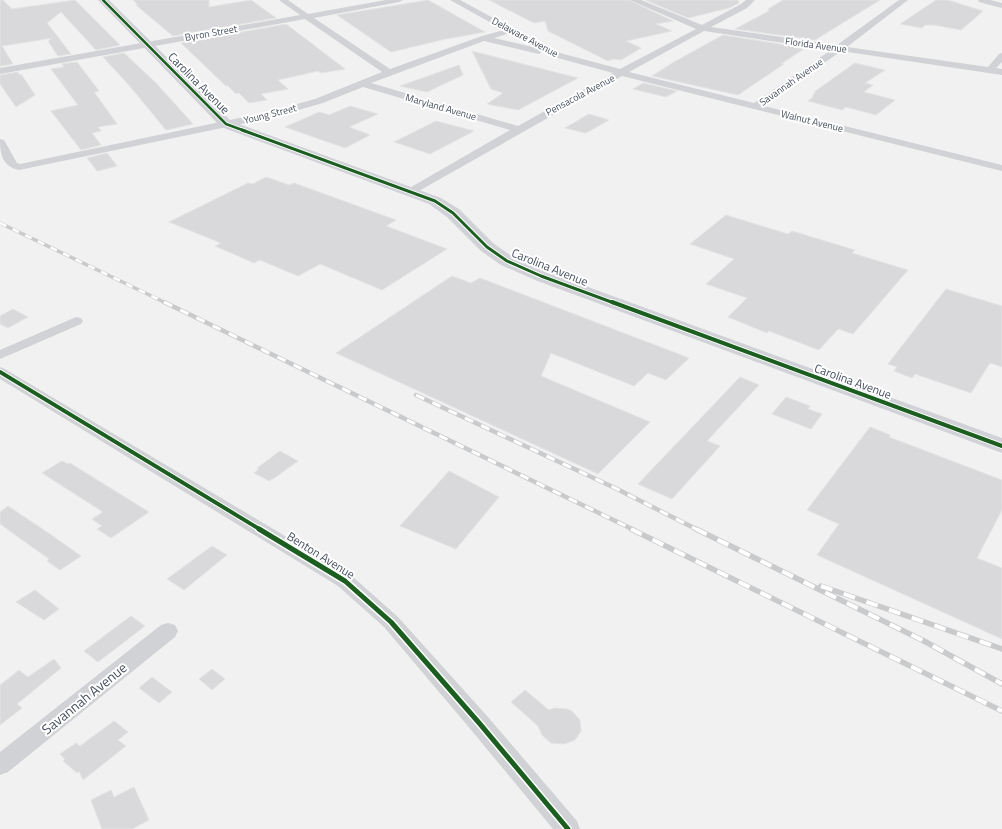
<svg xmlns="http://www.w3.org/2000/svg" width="1002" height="829" viewBox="0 0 1002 829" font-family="'Titillium Web',sans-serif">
  <rect width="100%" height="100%" fill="#f2f1f1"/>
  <path fill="#d9d9db" stroke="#e3e3e4" d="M0,0H3L12,9L75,0L120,45L96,50L61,12L47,23L71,54L58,56L48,41L53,38L2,46L13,64L0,66Z
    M133,0H209V7L251,0L276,18L173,36L136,5H138Z
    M428,0L485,32L446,39L391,52L337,15Z
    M489,0H629L673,21L656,24L672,31L626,41L641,48L621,60L613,59L608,61L548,31L545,21L534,23Z
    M645,0H738L739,3L729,8L688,18Z
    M783,0H880L815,40L735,29L769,11L768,9Z
    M936,0H948L983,11L961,30L934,25H925L922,28L900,24Z
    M286,24L345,69L321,73L318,71L278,80L288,89L261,94L267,100L249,103L239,93L236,94L228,86H226L181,43Z
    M723,35L805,48L781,64H784L738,95L652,76L674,62Z
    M472,51L578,78L518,110L487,104L503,93L491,89Z
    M124,53L156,83L193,124L166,130L128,84L103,57Z
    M77,62L99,91L94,92L117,124L98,127L101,131L92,133L101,145L81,150L51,111L78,105L51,69L64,67L62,64Z
    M855,63L885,70L865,83L873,85L864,92L895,100L876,115L846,107L842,110L808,101L814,96H812L816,92H814Z
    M459,65L463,75L427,92L400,86Z
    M18,72L19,75L21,74L35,95L16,107L0,84V75Z
    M643,83L677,91L666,97L633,89Z
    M350,106L378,114L349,127L370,135L345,148L285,127L319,112L329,115Z
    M589,114L609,120L586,133L565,128Z
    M436,121L474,131L430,154L394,142Z
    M107,153L117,166L97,171L87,158Z
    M266,177L289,185L294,183L396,220L386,226L447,249L382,290L320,264L298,276L260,260L254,263L215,246L221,243L169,222L248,183L253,184Z
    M726,215L788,234L792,231L855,250L852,253L908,270L853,334L838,329L819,350L769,331L767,333L728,317L747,298L706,284L734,259L690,244Z
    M452,276L471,283L480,278L689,358L666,380L648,373L634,386L551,353L541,376L650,422L598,474L336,353Z
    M946,289L1002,306V367L990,363L971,393L915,374L912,378L894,371L897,367L888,364Z
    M13,309L28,317L8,328L0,324V316Z
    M740,377L759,385L707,441L720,446L672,499L638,484Z
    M786,397L810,406L808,409L822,414L811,429L772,414Z
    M870,427L890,435L889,437L1002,480V510L977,558L1002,568V639L817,555L839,524L807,510Z
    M280,451L298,461L273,479H272L269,481L254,473L259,469L257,468Z
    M62,461L68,464L70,463L149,512L111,538L97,529L102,526L92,519L103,512L42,473Z
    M449,471L499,497L456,549L400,526Z
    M8,506L50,534L81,556L60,570L47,561L49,559L0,524V512Z
    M212,546L227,555L184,590L167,579Z
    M35,590L59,609L44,620L16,602Z
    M131,616L145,626L98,662L84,651Z
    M54,659L61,668L17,704L22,708L0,725V685L19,670L28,677Z
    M212,669L225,679L212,690L199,679Z
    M152,677L172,692L159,703L139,688Z
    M525,690L549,710L554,708L567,709L572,711L580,720L581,731L575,740L564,744L551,743L542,735L538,726L511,702Z
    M114,721L128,732L118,740L126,746L83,780L79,771L77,773L63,761L65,759L60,754L76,743L80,746Z
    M134,787L149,820L132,829H102L91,800L111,790L114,797Z"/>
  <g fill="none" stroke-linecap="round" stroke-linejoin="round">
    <path fill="#d0d2d5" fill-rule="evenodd" d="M279,0H288L308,14L386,0H403L399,2L314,18L390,69L482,36L504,30L450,0H460L512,28H516L517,30L560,53L620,69L696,29L630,0H641L702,25L741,4L746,0H755L747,8L711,27L837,45L899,0H908L847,47L988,67L999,54L1002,53V62L996,68L1002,69V75L841,51L764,106L1002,165V171L622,76L410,196L406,194L404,192L406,190L510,130L363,87L323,103L270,118L19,170C2,166 0,154 0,139L4,140L17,163L20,164L268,112L315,99L382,72L305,19L0,74V68L300,15ZM704,31L831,50L754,103L629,72ZM510,33L537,48L494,38ZM484,41L539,54L543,51L554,57L613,73L518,126L371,83Z
      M978,0H990L1002,3V8L979,2Z
      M76,317L81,318L83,321L81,324L0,359V350Z
      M0,367L5,369L352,576L398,617L488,717L577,821L580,829H553L472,731L384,627L338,586L0,379Z
      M168,623L175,625L178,631L175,637L8,772L0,775V752L161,625Z"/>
    <path fill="#d1d2d7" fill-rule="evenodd" d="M98,0H109L231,121L441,198L459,209L493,243L513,257L547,272L1002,438V453L535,280L501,265L481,251L447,217L429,204L221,127Z"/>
    <defs>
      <path id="rail-far2" d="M0,223L166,303"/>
      <path id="rail-far1" d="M164,302L634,530
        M416,395L615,488L698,530"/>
      <path id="rail" d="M631,529L1002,711
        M696,529L924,641L1002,684
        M821,586L1002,649"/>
    </defs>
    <use href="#rail-far2" stroke="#c9cacc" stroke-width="3.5"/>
    <use href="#rail-far1" stroke="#c9cacc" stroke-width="4.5"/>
    <use href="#rail" stroke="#c9cacc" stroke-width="5.5"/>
    <use href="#rail-far2" stroke="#fff" stroke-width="2.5" stroke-dasharray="7" stroke-linecap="butt"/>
    <use href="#rail-far1" stroke="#fff" stroke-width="3" stroke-dasharray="9" stroke-linecap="butt"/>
    <use href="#rail" stroke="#fff" stroke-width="4" stroke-dasharray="12" stroke-linecap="butt"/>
    <defs>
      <path id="cycleway-far3" d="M103,0L226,124L245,131"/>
      <path id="cycleway-far2" d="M242,130L435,201L453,213L487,247L507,261L541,276L614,303"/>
      <path id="cycleway-far1" d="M612,302L1002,446
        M0,372L261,530"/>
      <path id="cycleway" d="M259,529L345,581L391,622L480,724L568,829"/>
    </defs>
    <use href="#cycleway-far3" stroke="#fff" stroke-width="4"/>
    <use href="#cycleway-far2" stroke="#fff" stroke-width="5"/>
    <use href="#cycleway-far1" stroke="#fff" stroke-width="6"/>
    <use href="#cycleway" stroke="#fff" stroke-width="8"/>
    <use href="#cycleway-far3" stroke="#1b5e20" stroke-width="2.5"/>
    <use href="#cycleway-far2" stroke="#1b5e20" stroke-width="3"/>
    <use href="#cycleway-far1" stroke="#1b5e20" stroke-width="4"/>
    <use href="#cycleway" stroke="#1b5e20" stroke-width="5"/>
  </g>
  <g text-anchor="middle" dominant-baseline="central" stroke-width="4" stroke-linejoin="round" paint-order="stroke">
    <g font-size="10" fill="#47505f" stroke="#fff">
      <text transform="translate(211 33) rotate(-10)">Byron Street</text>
      <text transform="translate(525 37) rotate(28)">Delaware Avenue</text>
      <text transform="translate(816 45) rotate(8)">Florida Avenue</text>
      <text transform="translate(791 82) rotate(-35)">Savannah Avenue</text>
      <text transform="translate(580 95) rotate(-28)">Pensacola Avenue</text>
      <text transform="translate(441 107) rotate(16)">Maryland Avenue</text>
      <text transform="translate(270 114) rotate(-14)">Young Street</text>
      <text transform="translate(812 121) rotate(14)">Walnut Avenue</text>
    </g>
    <g font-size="12" fill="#47505f" stroke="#fff">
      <text transform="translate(199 83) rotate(45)">Carolina Avenue</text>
      <text transform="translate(550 267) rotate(22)">Carolina Avenue</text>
      <text transform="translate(853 381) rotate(20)">Carolina Avenue</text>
      <text transform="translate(321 555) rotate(32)">Benton Avenue</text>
    </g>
    <g font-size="14" fill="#47505f" stroke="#fff">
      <text transform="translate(84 698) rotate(-39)">Savannah Avenue</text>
    </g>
  </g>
</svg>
